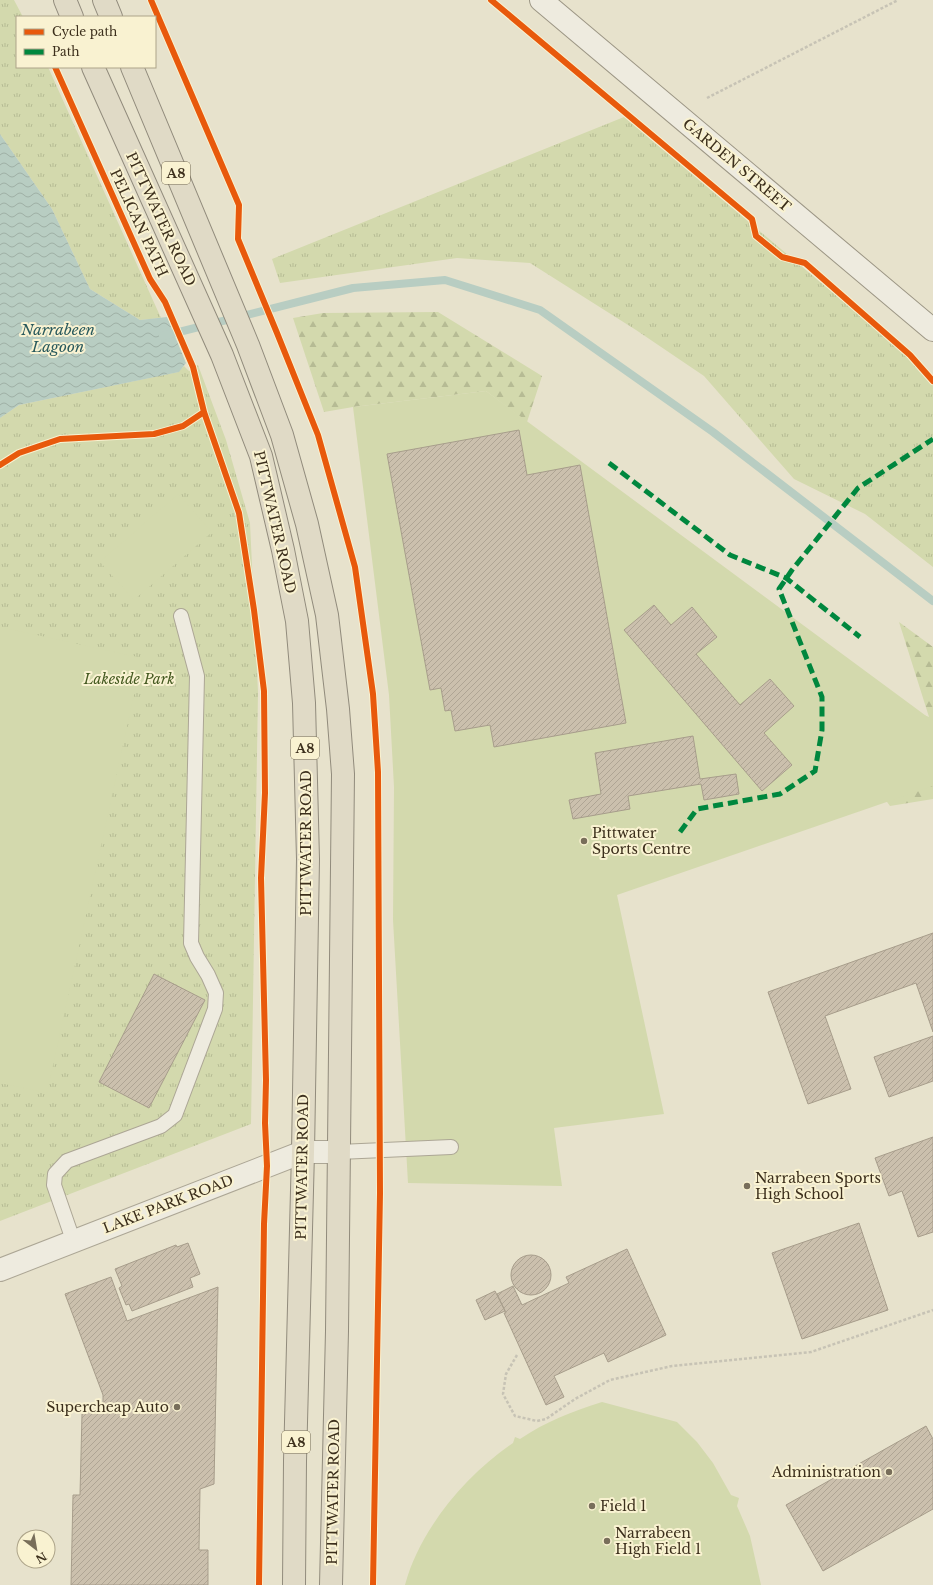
<svg xmlns="http://www.w3.org/2000/svg" width="933" height="1585" viewBox="0 0 933 1585" font-family="'Libre Baskerville',serif">
  <defs>
    <pattern id="grass-tufts" width="24" height="20" patternUnits="userSpaceOnUse"><rect width="24" height="20" fill="#d3d9ad"/><path d="M3 7l-1-3M5 7V3M7 7l1-3M15 17l-1-3M17 17v-4M19 17l1-3" fill="none" stroke="#b6bb94"/></pattern>
    <pattern id="forest-firs" width="22" height="20" patternUnits="userSpaceOnUse"><rect width="22" height="20" fill="#d3d9ad"/><path d="M5 1l3.5 6h-7zM16 11l3.5 6h-7z" fill="#b6bb94"/></pattern>
    <pattern id="water-waves" width="16" height="10" patternUnits="userSpaceOnUse"><rect width="16" height="10" fill="#b8cdc2"/><path d="M0 5q4-4 8 0t8 0" fill="none" stroke="#9fb0a6"/></pattern>
    <pattern id="building-hatch" width="6" height="6" patternUnits="userSpaceOnUse"><rect width="6" height="6" fill="#cbc0ad"/><path d="M-1 1l2-2M0 6l6-6M5 7l2-2" fill="none" stroke="#afa594"/></pattern>
  </defs>
  <rect width="100%" height="100%" fill="#e7e2cc"/>
  <path fill="url(#grass-tufts)" d="M0,0H14L23,17H17V67H48L161,318L140,320L90,289L52,209L0,134Z
    M624,117L933,377V567L865,514L794,479L704,376L636,330L530,263L457,258L280,283L272,259Z
    M198,365L226,440L250,523L258,692L251,1124L0,1221V418L19,405L178,372L184,366L189,371Z"/>
  <path fill="url(#forest-firs)" d="M438,312L542,376L527,422L486,391L353,407L324,412L293,318L323,313Z
    M899,622L933,647V799L890,806L849,750L843,684L929,717Z"/>
  <path fill="#d3d9ad" d="M486,391L933,721V786L617,895L664,1114L554,1128L562,1186L408,1183L393,920L394,787L389,695L353,407Z
    M178,494L212,532L134,600L100,562Z
    M0,627L142,658L47,1093L0,1083Z
    M602,1402L677,1422L697,1442L713,1463L731,1495L739,1498L737,1506L750,1536L761,1585H405C420,1529 466,1475 513,1443L515,1437L520,1439C545,1422 573,1411 602,1402Z"/>
  <path fill="url(#water-waves)" d="M0,134L52,209L90,289L140,320L167,317L186,363L179,372L19,405L0,418Z"/>
  <path fill="#e7e2cc" d="M167,315L169,316L188,363L187,365Z"/>
  <g fill="none" stroke-linecap="round" stroke-linejoin="round">
    <path stroke="#b8cdc2" stroke-width="8" d="M163,336L353,288L445,280L540,310L713,432L933,601"/>
  </g>
  <path fill="url(#building-hatch)" stroke="#a79d8b" d="M519,430L527,475L580,465L626,723L494,747L490,725L455,731L451,710L445,711L441,688L430,690L387,454Z
    M654,605L671,625L692,607L717,637L696,654L740,705L770,679L794,706L764,733L792,765L762,791L624,630Z
    M693,736L700,779L736,774L739,794L704,800L701,784L628,796L630,809L573,819L569,800L601,794L595,753Z
    M933,933V1032L916,983L825,1016L851,1089L808,1104L768,992Z
    M154,974L205,1000L149,1108L99,1082Z
    M933,1036V1081L889,1097L874,1057Z
    M933,1137V1232L918,1237L902,1191L889,1196L875,1158Z
    M859,1223L888,1310L802,1339L772,1253Z
    M188,1243L200,1274L190,1278L193,1287L132,1311L129,1304L126,1305L119,1288L122,1286L115,1269L176,1245L177,1247Z
    M627,1249L666,1335L608,1362L604,1353L554,1376L564,1397L546,1405L504,1313H506L497,1294L513,1286L522,1305L569,1283L566,1277Z
    M511 1275a20 20 0 1 1 40 0a20 20 0 1 1-40 0Z
    M111,1277L127,1321L218,1287L214,1484L200,1489L199,1550H208V1585H71L73,1495H80L82,1414L103,1406V1395L65,1294Z
    M495,1291L505,1311L485,1320L476,1300Z
    M926,1426L933,1439V1509L823,1571L786,1505Z"/>
  <g fill="none" stroke-linecap="round" stroke-linejoin="round">
    <defs>
      <path id="service" d="M339,1152L451,1147
        M73,1240L54,1185L55,1174L67,1161L161,1126L175,1115L215,1009L216,993L208,975L197,957L191,943L197,676L181,616"/>
      <path id="minor" d="M0,1270L303,1152H339"/>
      <path id="secondary" d="M541,0L933,330"/>
      <path id="trunk" d="M65,0L72,17
        M104,0L111,17
        M93,67L222,355L261,456L283,550L297,621L304,703L308,859L303,1152L295,1461L294,1585
        M132,67L248,345L282,435L307,524L327,615L338,709L343,774L337,1331L331,1585"/>
    </defs>
    <use href="#service" stroke="#aca695" stroke-width="16"/>
    <use href="#minor" stroke="#aca695" stroke-width="24"/>
    <use href="#secondary" stroke="#9c9685" stroke-width="24"/>
    <use href="#trunk" stroke="#918b7c" stroke-width="24"/>
    <path stroke="#c7c3b5" stroke-width="2.5" stroke-dasharray="3 2" stroke-linecap="butt" d="M707,98L898,0
      M517,1355L506,1374L503,1394L515,1416L537,1421L546,1419L575,1399L610,1380L672,1366L811,1352L933,1310"/>
    <use href="#service" stroke="#eeebdf" stroke-width="14"/>
    <use href="#minor" stroke="#eeebdf" stroke-width="22"/>
    <use href="#secondary" stroke="#eeebdf" stroke-width="22"/>
    <use href="#trunk" stroke="#e0dac6" stroke-width="22"/>
    <path stroke="#00873e" stroke-width="5" stroke-dasharray="10 5" stroke-linecap="butt" d="M609,463L730,555L786,578L860,637
      M680,832L697,809L780,794L815,771L822,730V697L779,589L792,570L858,488L933,439"/>
    <defs>
      <path id="cycleway" d="M151,0L239,205L238,239L277,333L318,435L355,567L373,694L378,772L380,1193L373,1585
        M491,0L752,219L756,236L782,257L805,263L910,355L933,381
        M55,67L150,279L165,302L193,367L204,412L239,513L254,610L264,691L265,793L261,878L266,1080L265,1123L267,1166L264,1224L259,1585
        M0,465L19,453L60,439L154,434L183,426L204,412"/>
    </defs>
    <use href="#cycleway" stroke="#f9f2d1" stroke-width="8"/>
    <use href="#cycleway" stroke="#e8590c" stroke-width="6"/>
  </g>
  <g fill="#786e5a" stroke="#f9f2d1" stroke-width="1.5">
    <circle cx="584" cy="841" r="4"/>
    <circle cx="747" cy="1186" r="4"/>
    <circle cx="177" cy="1407" r="4"/>
    <circle cx="889" cy="1472" r="4"/>
    <circle cx="592" cy="1506" r="4"/>
    <circle cx="607" cy="1541" r="4"/>
  </g>
  <g text-anchor="middle" dominant-baseline="central" stroke-width="4" stroke-linejoin="round" paint-order="stroke">
    <g fill="#f9f2d1" stroke="#756a52" stroke-width="1">
      <rect x="162" y="162" width="28" height="22" rx="3"/>
      <rect x="291" y="737" width="28" height="22" rx="3"/>
      <rect x="282" y="1431" width="28" height="22" rx="3"/>
    </g>
    <g font-size="13" font-weight="bold" fill="#3c2f1c">
      <text x="176" y="173">A8</text>
      <text x="305" y="748">A8</text>
      <text x="296" y="1442">A8</text>
    </g>
    <g font-size="14" fill="#3c2f1c" stroke="#f9f2d1">
      <text transform="translate(737 165) rotate(40)">GARDEN STREET</text>
      <text transform="translate(161 219) rotate(65)">PITTWATER ROAD</text>
      <text transform="translate(139 223) rotate(65)">PELICAN PATH</text>
      <text transform="translate(275 522) rotate(77)">PITTWATER ROAD</text>
      <text transform="translate(306 843) rotate(-90)">PITTWATER ROAD</text>
      <text transform="translate(302 1167) rotate(-89)">PITTWATER ROAD</text>
      <text transform="translate(168 1204) rotate(-21)">LAKE PARK ROAD</text>
      <text transform="translate(333 1492) rotate(-89)">PITTWATER ROAD</text>
    </g>
    <g font-size="14" font-style="italic" fill="#455a21" stroke="#f9f2d1">
      <text x="129" y="679">Lakeside Park</text>
    </g>
    <g font-size="14" fill="#3c2f1c" stroke="#f9f2d1" text-anchor="start">
      <text x="592" y="833">Pittwater<tspan x="592" dy="16">Sports Centre</tspan></text>
      <text x="755" y="1178">Narrabeen Sports<tspan x="755" dy="16">High School</tspan></text>
      <text x="169" y="1407" text-anchor="end">Supercheap Auto</text>
      <text x="881" y="1472" text-anchor="end">Administration</text>
      <text x="600" y="1506">Field 1</text>
      <text x="615" y="1533">Narrabeen<tspan x="615" dy="16">High Field 1</tspan></text>
    </g>
    <g font-size="15" font-style="italic" fill="#2a5a5d" stroke="#f9f2d1">
      <text x="58" y="329">Narrabeen<tspan x="58" dy="17">Lagoon</tspan></text>
    </g>
  </g>
  <rect x="16" y="16" width="140" height="52" fill="#f9f2d1" stroke="#ada489"/>
  <rect x="24" y="29" width="20" height="6" fill="#e8590c" stroke="#ada489"/>
  <text x="52" y="36" font-size="12" fill="#3c2f1c">Cycle path</text>
  <rect x="24" y="49" width="20" height="6" fill="#00873e" stroke="#ada489"/>
  <text x="52" y="56" font-size="12" fill="#3c2f1c">Path</text>
  <g transform="translate(36 1549) rotate(149)"><circle r="19" fill="#f9f2d1" stroke="#ada489"/>
  <path d="M0-3L7 15L0 10L-7 15Z" fill="#786e5a"/>
  <text y="-6" font-size="11" font-weight="bold" text-anchor="middle" fill="#3c2f1c">N</text>
  </g>
</svg>
